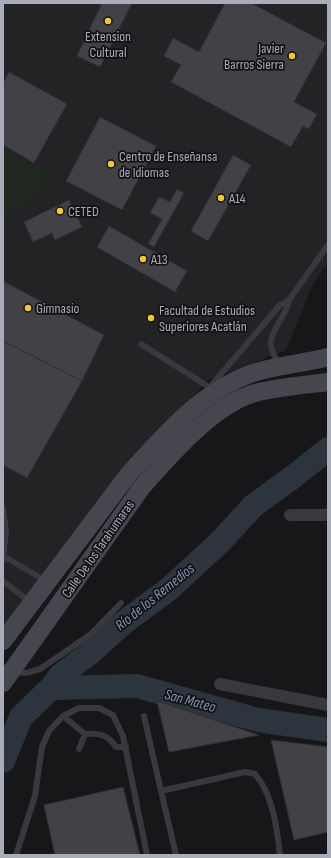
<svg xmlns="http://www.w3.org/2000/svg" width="331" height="858" viewBox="0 0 331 858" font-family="'Sofia Sans Condensed',sans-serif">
  <rect width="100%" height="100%" fill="#171719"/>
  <path fill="#232326" d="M3,3H328V261L312,286L286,350L206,381L3,641Z"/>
  <path fill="#1f2720" d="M3,147L49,175C37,198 24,206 3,219Z"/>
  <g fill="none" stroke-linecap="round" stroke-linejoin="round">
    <path stroke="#2c343d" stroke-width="24" d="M51,688L137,686L258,720L328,730
      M3,761L21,717L51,688L61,675L90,653L123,623L169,589L221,541L253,506L293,477L328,449"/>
  </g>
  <path fill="#414146" stroke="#313135" d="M102,3H132L100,67L77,56Z
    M225,3H251L326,43L294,102L317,114L309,129L303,126L291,147L171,82L181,65L164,56L173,38L199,52Z
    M9,72L67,104L34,163L3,145V84Z
    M100,117L156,146L122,210L66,181Z
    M233,155L251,165L208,241L191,231Z
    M177,189L184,193L154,247L148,244L162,219L150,213L159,197L170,202Z
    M69,200L82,227L55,240L52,233L33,242L24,222Z
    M109,226L187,271L175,292L97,247Z
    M3,281L104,335L82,381L3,341Z
    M3,341L82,381L27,478L3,465Z
    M157,701L259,735L169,752Z
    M271,740L328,747V832L294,840Z
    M123,787L140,855H55L44,805Z"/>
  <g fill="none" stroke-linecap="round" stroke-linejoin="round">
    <path stroke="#38383e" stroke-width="6" d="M141,344L209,387
      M280,364C257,336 284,326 289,300L328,245
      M209,388L280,305L289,300
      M3,508L6,532L3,560
      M5,557L46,581
      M3,581L30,602
      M15,672L26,673L40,669L91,634L121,603
      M63,716L85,734C100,733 107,734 116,747H126
      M144,716L161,791
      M79,749L85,734
      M16,855L35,796L42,747L49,731L63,716L79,708H99L113,715L123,736L147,855
      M176,855L161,791L245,772L255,774C273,795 277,828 280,855"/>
    <path stroke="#38383e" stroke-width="12" d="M290,515H328
      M220,684L328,705"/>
    <path stroke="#46474e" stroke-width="18" d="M3,641L128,475C163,436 200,393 250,374C275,365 303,364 328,357
      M3,683L142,487C170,455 217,401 259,392C281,387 305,385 328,382"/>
  </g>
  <g fill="#f4c634" stroke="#121214" stroke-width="1.5">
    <circle cx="108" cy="21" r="4"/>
    <circle cx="292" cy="56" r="4"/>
    <circle cx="111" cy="164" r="4"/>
    <circle cx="221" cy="198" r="4"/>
    <circle cx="60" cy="211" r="4"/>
    <circle cx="143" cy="259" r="4"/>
    <circle cx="28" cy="308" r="4"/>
    <circle cx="151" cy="318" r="4"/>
  </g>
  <g text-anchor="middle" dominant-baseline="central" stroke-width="3.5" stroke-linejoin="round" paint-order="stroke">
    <g font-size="14" fill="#a9acb9" stroke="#121214" text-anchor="start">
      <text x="108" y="36" text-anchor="middle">Extension<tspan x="108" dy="16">Cultural</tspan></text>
      <text x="284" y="48" text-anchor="end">Javier<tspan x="284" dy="16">Barros Sierra</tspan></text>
      <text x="119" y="156">Centro de Enseñansa<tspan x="119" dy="16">de Idiomas</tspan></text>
      <text x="229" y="198">A14</text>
      <text x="68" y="211">CETED</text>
      <text x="151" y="259">A13</text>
      <text x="36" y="308">Gimnasio</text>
      <text x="159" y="310">Facultad de Estudios<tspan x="159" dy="16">Superiores Acatlán</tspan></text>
    </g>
    <g font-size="14" fill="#a9acb9" stroke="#121214">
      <text transform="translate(98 549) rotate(-55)">Calle De los Tarahumaras</text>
    </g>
    <g font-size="15" font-style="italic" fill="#7f96b4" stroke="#121214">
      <text transform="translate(155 597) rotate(-39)">Río de los Remedios</text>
      <text transform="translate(190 701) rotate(15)">San Mateo</text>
    </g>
  </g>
  <rect width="331" height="858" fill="none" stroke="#a9acb9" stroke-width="8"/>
</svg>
